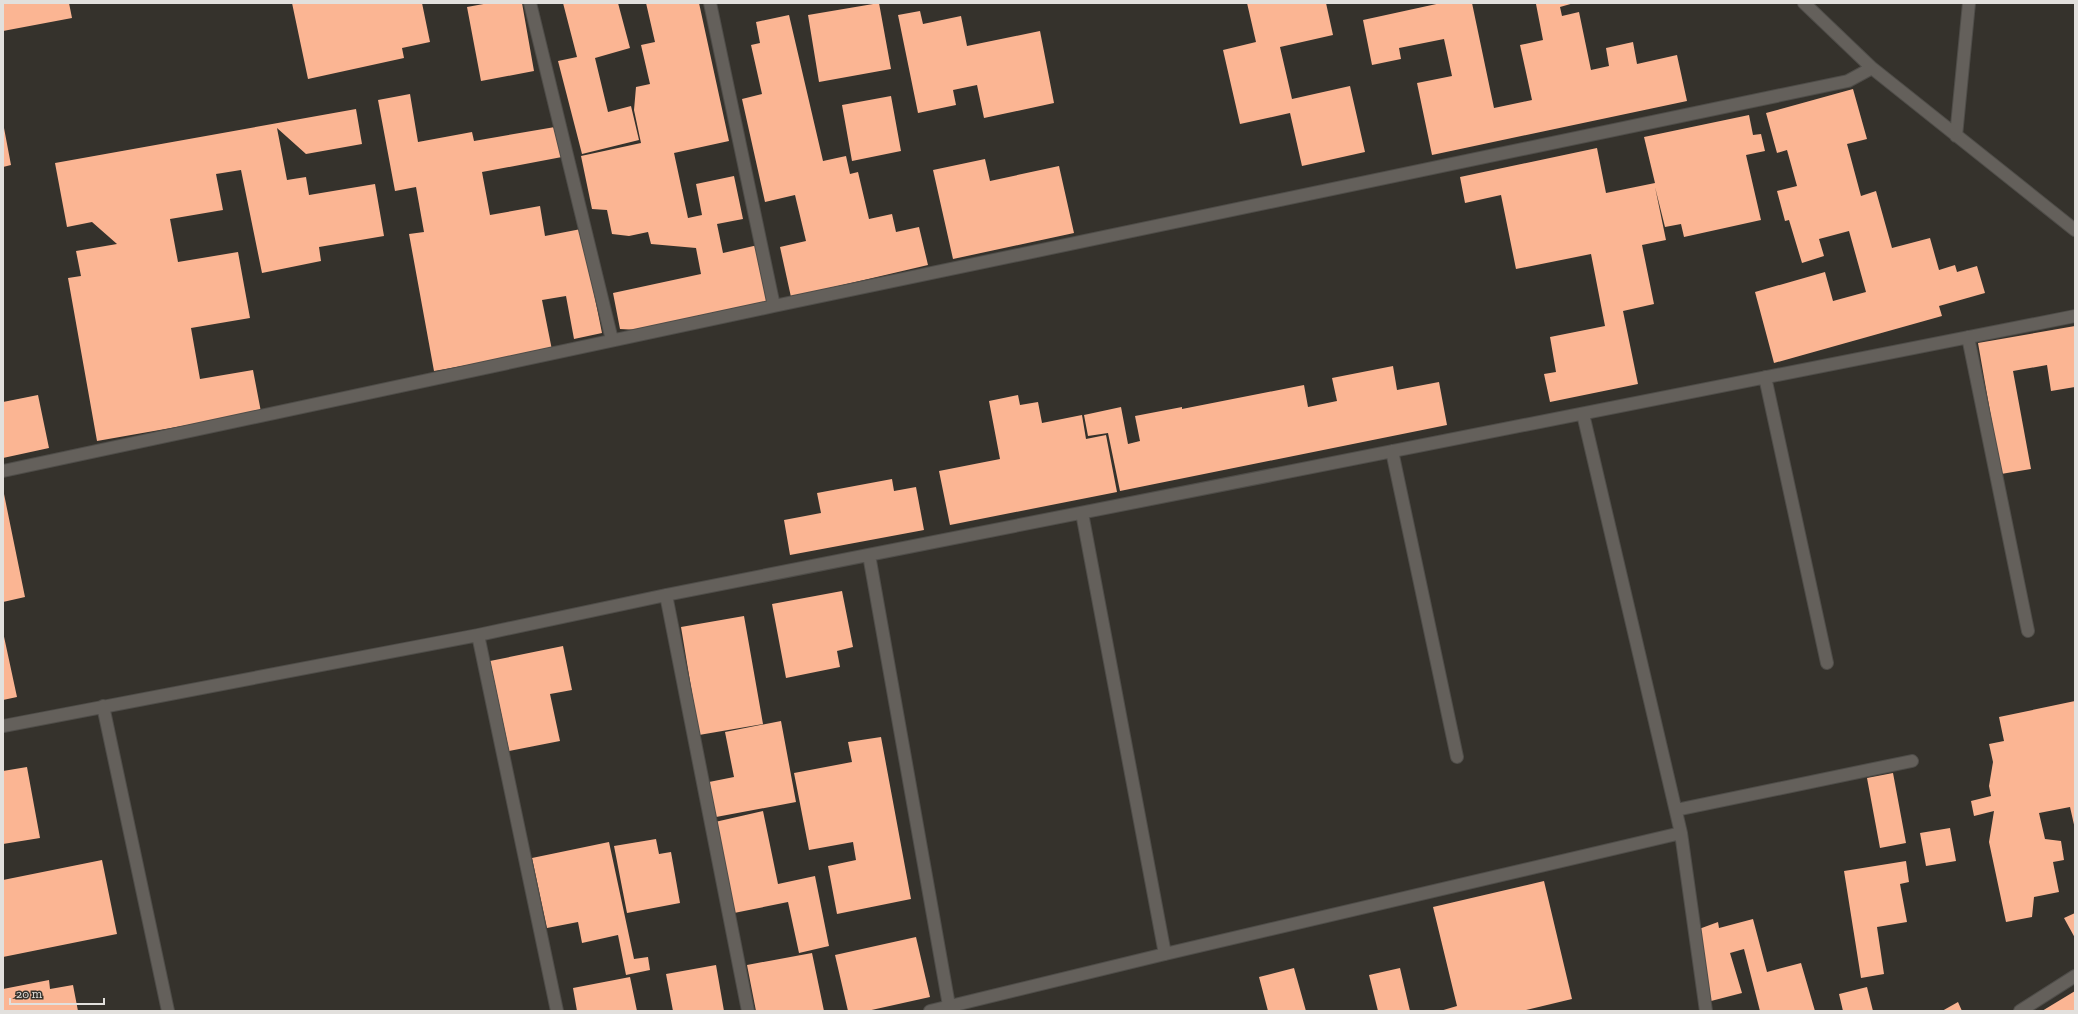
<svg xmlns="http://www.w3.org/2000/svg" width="2078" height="1014" viewBox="0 0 2078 1014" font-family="'Zilla Slab',serif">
  <rect width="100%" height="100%" fill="#35322c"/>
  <path fill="#fbb593" d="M3,3H69L72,18L3,31Z
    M292,3H422L430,42L402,48L404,58L308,79Z
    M489,3H522L534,71L481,81L467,7Z
    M563,3H618L630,48L595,58L608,112L631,106L639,140L582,154L558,61L577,57Z
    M646,3H699L729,141L674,153L688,218L702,215L696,184L734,176L743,219L717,224L723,253L758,245L771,301L639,330L620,329L613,293L701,274L696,248L651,244L648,232L629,236L612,234L607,210L592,209L581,156L641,143L634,110L636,87L650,84L641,45L655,42Z
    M879,3L891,69L819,82L808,15Z
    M1247,3H1326L1333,35L1280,47L1292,99L1350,86L1365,152L1302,166L1290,113L1240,124L1223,50L1256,42Z
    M1441,3H1472L1494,108L1532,100L1520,45L1543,40L1536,4L1542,3H1574L1560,7L1562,16L1579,12L1591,70L1609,66L1606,48L1633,42L1637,64L1677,55L1687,101L1432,155L1417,83L1452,76L1444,39L1399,48L1401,59L1372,65L1363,20Z
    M920,11L923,24L961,16L967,46L1040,31L1054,103L984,118L977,85L953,90L956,105L918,113L898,15Z
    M789,15L823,161L846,156L850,174L858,172L869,219L892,214L896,232L919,227L928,265L791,297L780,247L806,241L795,195L765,202L742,99L762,94L751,45L760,43L756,22Z
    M1853,89L1867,139L1847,144L1861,196L1876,191L1892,248L1930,238L1939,270L1955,265L1957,272L1977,266L1985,293L1939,306L1942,316L1774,363L1755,292L1825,272L1833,301L1866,292L1849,231L1819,239L1824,256L1802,263L1789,220L1785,221L1777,191L1797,186L1787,150L1777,153L1766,113Z
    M410,94L418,142L472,132L474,141L555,127L562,157L482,172L490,215L540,206L545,236L581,229L602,333L574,339L566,296L542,300L552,350L434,371L409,234L424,232L416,187L395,191L378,100Z
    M891,96L901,151L852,161L842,105Z
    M356,109L362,144L306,154L277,128L287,180L306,177L309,195L375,184L384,236L319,247L321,261L262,273L241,170L216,174L223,210L170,219L178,262L238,252L250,318L191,328L200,379L253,370L261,412L97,441L68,278L81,276L76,251L117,244L92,222L67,227L55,163Z
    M1749,115L1753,135L1761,134L1765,151L1746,155L1761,220L1684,237L1681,224L1665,227L1655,187L1666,240L1642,245L1654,304L1623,311L1638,384L1550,402L1544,374L1556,372L1550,337L1605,326L1591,254L1516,269L1501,195L1465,203L1460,177L1597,148L1606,193L1655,183L1644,137Z
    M4,128L11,165L3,167V129Z
    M985,159L990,181L1059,166L1074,233L953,259L933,170Z
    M2075,326V387L2051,391L2047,365L2013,371L2031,469L2001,474L1978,343Z
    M1393,366L1397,390L1439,382L1447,425L1120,491L1108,433L1088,436L1084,415L1121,407L1128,444L1140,441L1135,416L1182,407V409L1304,385L1308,407L1337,401L1332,378Z
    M38,395L49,448L3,458V402Z
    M1018,395L1020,405L1038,402L1042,423L1082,415L1086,439L1106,435L1117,492L950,525L939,471L1000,459L989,401Z
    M892,479L894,491L916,487L924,530L790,555L784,520L821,513L817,493Z
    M4,494L25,597L3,602V495Z
    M842,591L853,647L837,651L840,667L786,678L772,604Z
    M744,616L763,724L699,735L681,627Z
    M3,632L17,697L3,700Z
    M563,646L572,690L550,694L560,741L509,751L490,661Z
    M2075,701V829L2070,807L2039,813L2045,839L2061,841L2064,860L2053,862L2059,892L2034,897L2032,917L2006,922L1989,842L1994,811L1974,816L1971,801L1991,796L1989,786L1993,762L1989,744L2004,741L1999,717Z
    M781,721L796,802L716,817L709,782L734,777L725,732Z
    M881,737L911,899L837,914L828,866L856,860L853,842L809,850L794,773L852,762L848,742Z
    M27,767L40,838L3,844V771Z
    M1893,773L1906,843L1880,848L1867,778Z
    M763,811L778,884L815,876L829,946L799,953L788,902L734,913L715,822Z
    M1950,828L1956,861L1926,866L1920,833Z
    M656,839L659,854L671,852L680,903L627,913L614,846Z
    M609,842L634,959L648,957L650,970L626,975L618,935L582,943L578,922L547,928L532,858Z
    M102,860L117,934L3,957V880Z
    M1906,861L1909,882L1900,884L1907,922L1877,927L1884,974L1861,978L1844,871Z
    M1544,881L1572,999L1522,1011H1440L1457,1006L1433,907Z
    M2075,913V938L2064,918Z
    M1753,919L1767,972L1801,963L1815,1011H1760L1744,949L1730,953L1742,993L1711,1001L1699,929L1718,922L1719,928Z
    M916,937L930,997L867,1011H848L835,955Z
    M812,953L824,1011H756L747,965Z
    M716,965L724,1011H673L666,974Z
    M1294,968L1306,1011H1268L1259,977Z
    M1400,968L1410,1011H1378L1369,975Z
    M630,977L637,1011H577L573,988Z
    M49,980L50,989L73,985L78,1011H3V989Z
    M1867,987L1873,1011H1843L1839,994Z
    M2075,991V1011H2042Z
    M1958,1002L1962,1011H1942Z"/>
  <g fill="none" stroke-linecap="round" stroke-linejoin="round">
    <defs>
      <path id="minor" d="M530,3L612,340
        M710,3L774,306
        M1804,3L1872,68L2075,230
        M1956,136L1969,3
        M1968,337L2028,631
        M1765,377L1827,663
        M1583,414L1681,833L1706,1011
        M1392,451L1457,757
        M3,471L774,306L1848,81L1872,68
        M1082,513L1165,954
        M869,555L950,1011
        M666,595L748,1011
        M478,635L557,1011
        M103,706L168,1011
        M3,726L478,635L666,595L2075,316
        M1676,810L1912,761
        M930,1011L1165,954L1681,833
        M2020,1011L2075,976"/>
    </defs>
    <use href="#minor" stroke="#4f4d49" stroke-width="14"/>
    <use href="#minor" stroke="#64605b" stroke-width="12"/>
  </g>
  <rect width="2078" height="1014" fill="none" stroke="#e2e0dd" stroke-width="8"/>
  <path d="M10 998v6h94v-6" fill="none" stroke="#e2e0dd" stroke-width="2"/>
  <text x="16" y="998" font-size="12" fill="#e2e0dd" stroke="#35322c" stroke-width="3" paint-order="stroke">20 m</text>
</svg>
